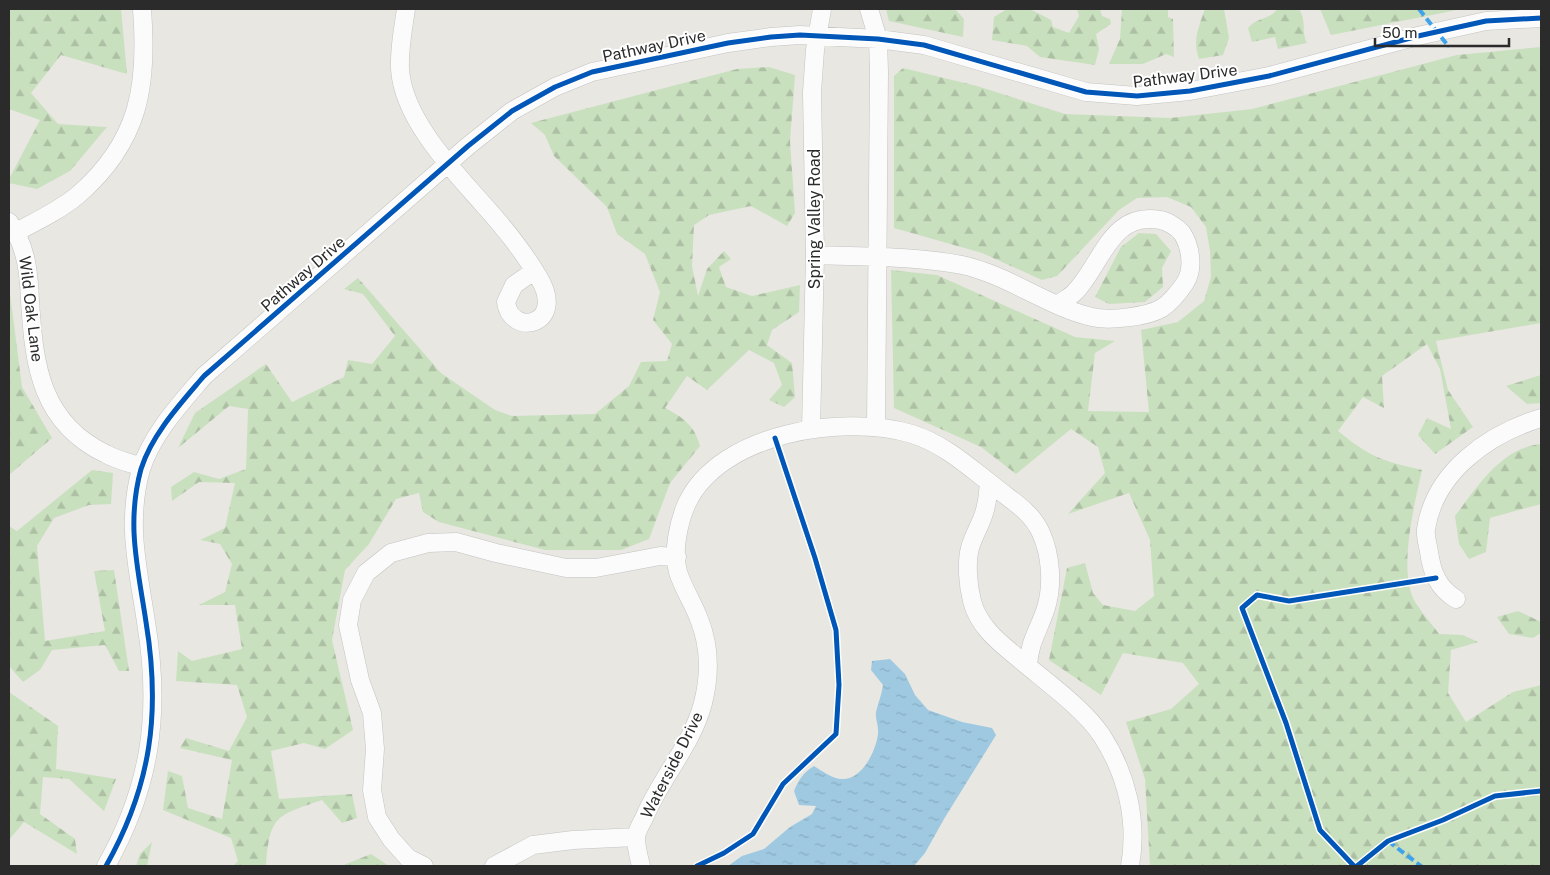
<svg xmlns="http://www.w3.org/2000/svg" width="1550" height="875" viewBox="0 0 1550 875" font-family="'Public Sans',sans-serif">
  <defs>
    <pattern id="forest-firs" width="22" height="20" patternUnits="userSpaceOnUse" patternTransform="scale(1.25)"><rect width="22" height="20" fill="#c9e0bf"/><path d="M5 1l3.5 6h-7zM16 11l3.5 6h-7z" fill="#adc0a4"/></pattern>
    <pattern id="water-ripples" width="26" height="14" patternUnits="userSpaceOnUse" patternTransform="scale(1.25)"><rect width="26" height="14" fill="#9ec9e1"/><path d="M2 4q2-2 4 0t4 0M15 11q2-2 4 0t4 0" fill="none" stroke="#88adc1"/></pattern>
  </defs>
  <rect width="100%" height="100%" fill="#e8e7e2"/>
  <path fill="url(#forest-firs)" d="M9,9H121L127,74L61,55L31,93L58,124L107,127L70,171L37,189L9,183V179L40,120L9,109Z
    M886,9H955L964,19L963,37L889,21Z
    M1007,9H1030L1051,20L1053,27L1069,33L1079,16L1077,9H1100L1102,16L1110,19L1111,24L1096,34L1099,49L1095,65L1040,57L1027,46L992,40L994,17Z
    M1122,9H1168V17L1173,19L1174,57L1166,54L1143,64H1109L1120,39Z
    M1205,9H1224L1229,38L1223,55L1199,59C1192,41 1199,26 1205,9Z
    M1275,9H1299C1307,22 1301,31 1307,43L1278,49L1275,37L1252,42L1248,28C1256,18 1267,20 1276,11Z
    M1320,9H1462L1331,35Z
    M1541,47V323L1436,341L1448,390L1473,427L1435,454L1418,435L1427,418L1451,429L1440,369L1427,344L1382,376L1384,408L1363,397L1338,431C1370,457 1382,461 1422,470C1415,502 1398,569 1414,600C1421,612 1431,623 1439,634L1463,635L1478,642L1451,650L1448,693L1466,722L1513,692L1541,685V866H1150L1145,779L1126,722L1171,709L1199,684L1183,663L1123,653L1101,695L1049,660L1067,568L1085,563L1093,593L1103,605L1135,611L1154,596L1150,540L1129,493L1068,514L1105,473L1098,447L1071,429L1016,474L981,447L894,408L891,270L937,275L1075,337L1115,341L1095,353L1088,411L1149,412L1141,330L1178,322L1204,301L1211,277L1210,251L1206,227L1191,207L1167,197L1137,198L1119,210L1057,276L1042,280L982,253L894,228V76L903,68L977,86L1065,114L1170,118L1252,109L1457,55Z
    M769,67L795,75L790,141L795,213L787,226L751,206L709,215L694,225L692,266L698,296L707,269L724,251L731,259L719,267L726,287L752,296L800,285L799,312L772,330L767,345L792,363L795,397L784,407L769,400L782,385L774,363L749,350L707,390L687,376L665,408C683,417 695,426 700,446L670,483L649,539L621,550H545L439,522L423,512L419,493L396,499L369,544L345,570L332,640L353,730L325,749L304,743L271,751L279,799L352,794L357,818L342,823L322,800C275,816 270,816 266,866H233L238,861L231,838L163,810L168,771L182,776L188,808L222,819L232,760L180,748L186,738L229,751L247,717L237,685L176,681L178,651L192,661L242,649L235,605H199L225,592L232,564L220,544L200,540L225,528L235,483L199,482L172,501L171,487L194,472L219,479L246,469L248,409L229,406L178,448L195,413L266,364L292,402L344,377L348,360L372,364L395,336L363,294L344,289L358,278L441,373L495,410L512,416L595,414L629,386L641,362L667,361L672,344L653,320L660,292L645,254L617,234L607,207L554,156L545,135L531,123L737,69Z
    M1139,233L1156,234L1171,251L1162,268L1163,287L1145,302L1109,304L1095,297L1121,247Z
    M9,286L22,387L52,438L9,475Z
    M1541,375V403L1527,404L1506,386Z
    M1541,444V504L1490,518L1486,552L1469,559L1459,544L1455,516C1478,486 1501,448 1541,444Z
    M92,470L113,473L111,504L89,505L54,518L37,546L45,641L105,631L94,571L114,570L129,671H119L105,645L52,650L40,670L23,682L9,666V526L17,531Z
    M1518,611L1541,622V633L1533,638L1509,634L1497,617Z
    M9,692L58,726L56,769L116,779L104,811L69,779L43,777L40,814L75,839L77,854L24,822L9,840Z
    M152,842L147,866H136L140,854Z
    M371,854L389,866H341Z"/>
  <path fill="url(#water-ripples)" d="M890,659L905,674L915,695L928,710L962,722L992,728L996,735L944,819L925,853L914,866H728L742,856L764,849L790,827L812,814L816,806L799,805L794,791C799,779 803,773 814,766C822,771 833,779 842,779C862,780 876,751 878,734C879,727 875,718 876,712C878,703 882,694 883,685L871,670L872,661Z"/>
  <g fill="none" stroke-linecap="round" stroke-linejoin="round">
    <defs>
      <path id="street" d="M406,9C403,29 399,49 400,69C403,118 451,168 482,203C503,226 523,251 539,278C567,325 511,338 506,302L514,285L534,271
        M869,9L878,39L879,72L876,427
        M9,222C26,245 29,272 30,301C34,366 41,423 106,454C117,460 130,463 142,467
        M16,232C37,221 60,210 78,195C140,141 148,85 142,9
        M815,255C864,257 914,256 962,265C1008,275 1046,306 1092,317C1109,321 1147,317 1162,308C1171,302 1179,292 1185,283C1194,269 1191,247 1182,233C1177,227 1167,221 1160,220C1110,211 1102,265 1074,293C1070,297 1064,300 1059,304
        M811,429L815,255L812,92L815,50L822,9
        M989,482C988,490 988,498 986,505C984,520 974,533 970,548C966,563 968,585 972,601C979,629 1003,645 1024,663C1048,683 1085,710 1102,736C1127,775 1138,821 1130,866
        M1456,599C1438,588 1432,573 1429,552C1428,545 1425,536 1426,529C1435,471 1489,434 1541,418
        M106,866C151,786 161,713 146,622C138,568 126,524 141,469C152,434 181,403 204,376L468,146L512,111L555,87L592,72L728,43L771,37L800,35L878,39L924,45L1086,92L1137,96L1190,91L1269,76L1418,36L1486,21L1541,18
        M424,866L408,858L391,839L377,817L372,790L375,749L372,713L360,680L348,625L352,600L366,573L391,553L428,543L456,542L496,553L566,568H596L660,556L677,557
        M494,866L533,845L573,840L636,837
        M641,866C639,858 636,847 636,838C636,831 642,823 645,816C661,778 692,745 703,703C710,675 710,646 699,619C693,603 683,588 678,572C672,551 679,521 687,503C721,432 844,414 912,434C944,444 969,467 995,487C1012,501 1032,512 1041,533C1051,555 1053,585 1046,608C1039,630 1029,642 1028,666"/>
    </defs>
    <use href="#street" stroke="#c2c3c2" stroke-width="19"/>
    <use href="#street" stroke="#fcfbfb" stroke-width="18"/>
    <path stroke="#3ea3eb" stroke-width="4" stroke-dasharray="8 4" stroke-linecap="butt" d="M1419,9L1449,47
      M1388,841L1421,866"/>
    <defs>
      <path id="cycleway" d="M106,866C151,786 161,713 146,622C138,568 126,524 141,469C152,434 181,403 204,376L468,146L512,111L555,87L592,72L728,43L771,37L800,35L878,39L924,45L1086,92L1137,96L1190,91L1269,76L1418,36L1486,21L1541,18
        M697,866L724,853L753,834L783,784L836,734L839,685L836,630L815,558L775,438
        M1354,866L1320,830L1286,723L1242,608L1257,595L1289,601L1436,578
        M1357,866L1388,841L1443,820L1495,796L1541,791"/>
    </defs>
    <use href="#cycleway" stroke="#fff" stroke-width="8"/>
    <use href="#cycleway" stroke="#0057b8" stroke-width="5"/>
  </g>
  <g text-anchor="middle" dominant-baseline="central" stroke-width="4" stroke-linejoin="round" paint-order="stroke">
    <g font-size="16" fill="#2b2b2b" stroke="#fff">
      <text transform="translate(654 46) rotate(-12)">Pathway Drive</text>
      <text transform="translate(1185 76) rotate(-7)">Pathway Drive</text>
      <text transform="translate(814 219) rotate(-90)">Spring Valley Road</text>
      <text transform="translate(303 274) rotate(-41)">Pathway Drive</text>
      <text transform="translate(31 309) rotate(83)">Wild Oak Lane</text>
      <text transform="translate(672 765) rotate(-63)">Waterside Drive</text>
    </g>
  </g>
  <rect width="1550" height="875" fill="none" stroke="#2b2b2b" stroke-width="20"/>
  <path d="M1375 38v8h134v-8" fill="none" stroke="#2b2b2b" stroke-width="2.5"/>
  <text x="1382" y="38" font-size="15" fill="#2b2b2b" stroke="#ffffff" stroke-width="4" paint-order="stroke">50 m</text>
</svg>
